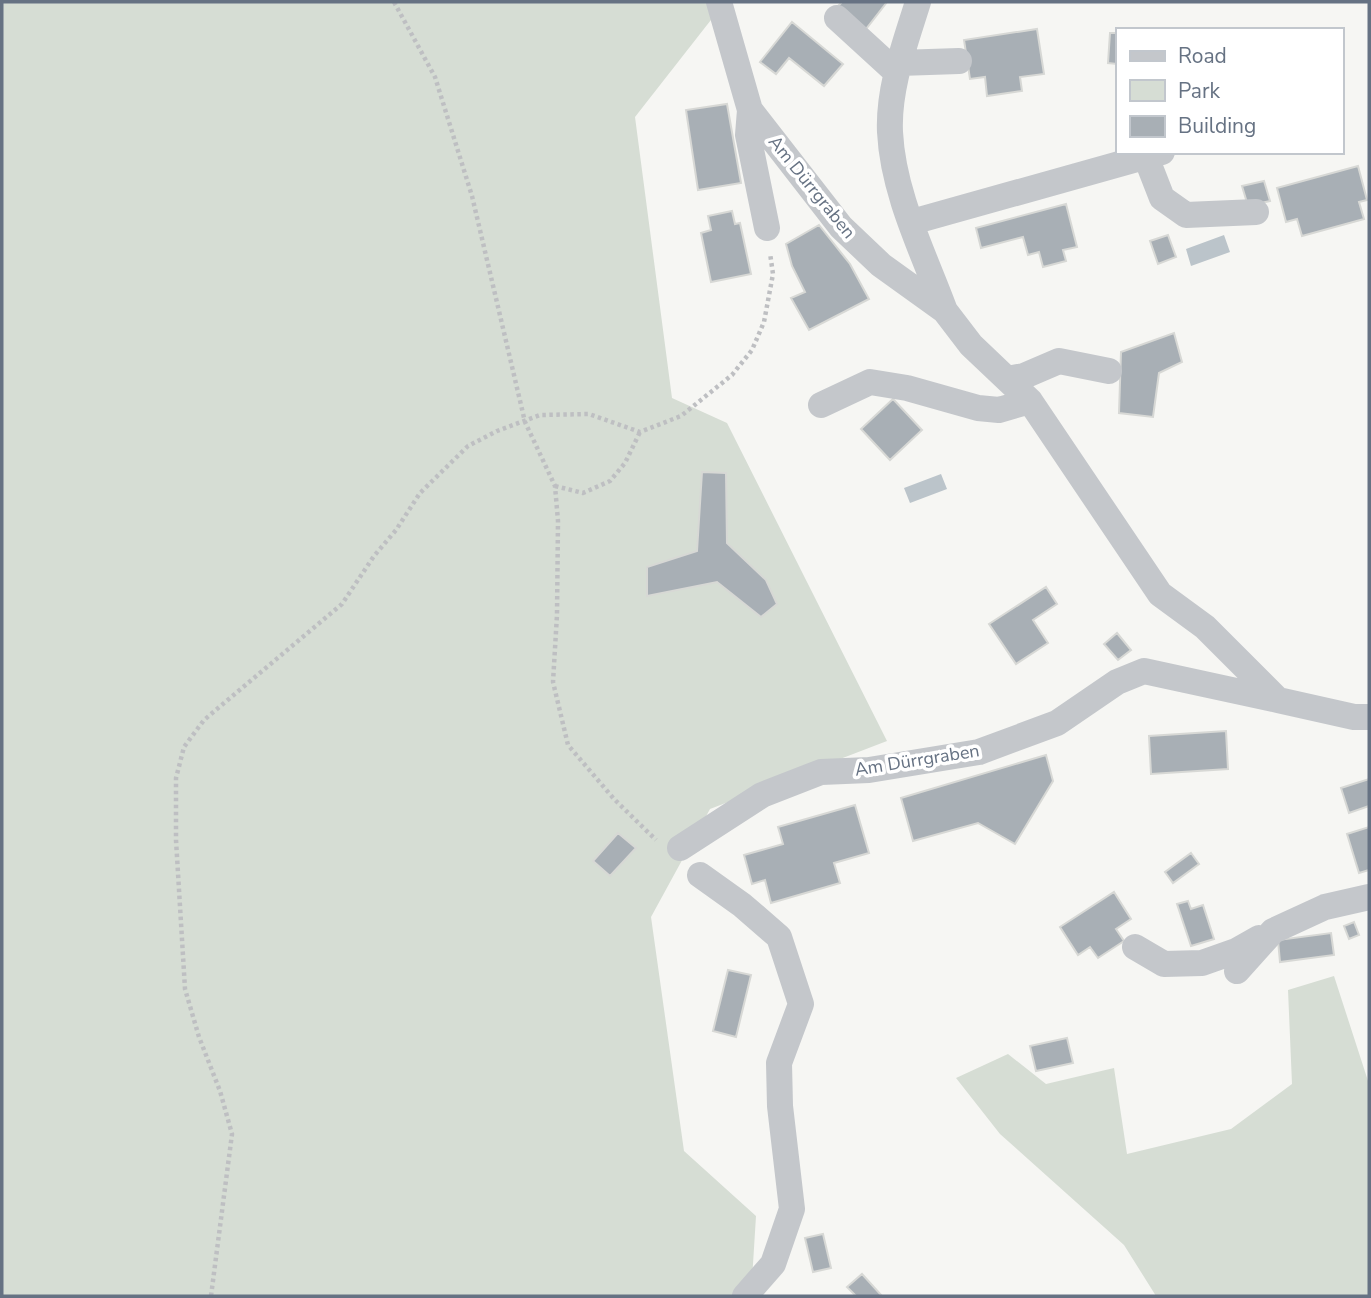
<svg xmlns="http://www.w3.org/2000/svg" width="1371" height="1298" viewBox="0 0 1371 1298" font-family="'Nunito Sans',sans-serif">
  <rect width="100%" height="100%" fill="#f6f6f3"/>
  <path fill="#d6ddd4" d="M2,2H725L635,117L672,398L727,423L887,741L710,809L651,917L684,1151L756,1216L751,1296H2Z
    M1334,976L1369,1084V1296H1156L1124,1245L1000,1134L956,1078L1008,1054L1046,1084L1114,1068L1127,1154L1231,1129L1292,1084L1288,990Z"/>
  <path fill="#bbc4ca" d="M1224,235L1230,252L1191,266L1186,249Z
    M941,474L947,489L910,503L904,488Z"/>
  <path fill="#a8afb5" stroke="#d7d8d5" stroke-width="2" d="M842,2H887L866,29L838,6Z
    M792,22L843,64L824,86L789,58L776,74L760,62Z
    M1037,29L1044,74L1020,77L1022,91L987,96L985,77L970,79L964,40Z
    M1110,33H1117V64L1108,63Z
    M727,104L741,183L698,190L686,110Z
    M1358,166L1367,200L1359,202L1364,219L1302,236L1297,219L1286,222L1277,188Z
    M1264,181L1270,201L1248,206L1242,186Z
    M1066,204L1077,247L1063,250L1066,261L1043,267L1039,252L1028,255L1023,237L981,248L976,228Z
    M732,211L735,224L740,223L751,274L711,282L701,233L711,230L708,216Z
    M819,225L850,264L869,299L809,330L791,298L805,292L792,266L786,244Z
    M1168,235L1176,257L1158,264L1150,241Z
    M1174,333L1182,362L1159,373L1153,417L1119,413L1121,352Z
    M893,399L922,430L890,460L861,429Z
    M702,472L726,473L727,543L766,580L777,604L761,617L717,582L647,596V567L697,551Z
    M1046,587L1057,604L1033,620L1048,643L1016,664L989,624Z
    M1117,633L1131,650L1118,660L1104,644Z
    M1226,731L1228,769L1151,774L1149,736Z
    M1046,755L1053,781L1015,844L978,823L913,841L901,798Z
    M1369,779V806L1349,813L1341,788Z
    M855,805L869,853L834,863L840,883L771,903L765,880L752,884L744,855L783,844L778,827Z
    M1369,827V870L1359,873L1347,834Z
    M618,833L636,848L610,876L593,861Z
    M1191,853L1199,864L1173,883L1165,872Z
    M1114,892L1131,919L1116,929L1124,941L1098,958L1090,947L1078,955L1060,927Z
    M1188,901L1191,909L1203,905L1214,939L1191,946L1177,904Z
    M1354,922L1359,935L1349,939L1344,926Z
    M1331,933L1334,955L1280,962L1278,940Z
    M728,970L751,975L736,1037L713,1031Z
    M1067,1038L1073,1063L1036,1071L1030,1046Z
    M823,1234L831,1268L813,1272L805,1238Z
    M862,1274L882,1296H856L847,1287Z"/>
  <g fill="none" stroke-linecap="round" stroke-linejoin="round">
    <path stroke="#bebfc2" stroke-width="4.5" stroke-dasharray="3.5 3.5" stroke-linecap="butt" d="M394,2L435,77L472,196L525,422L555,486L558,521L557,615L553,682L568,745L614,799L656,840
      M555,486L583,493L610,481L625,463L640,432
      M211,1296L232,1134L220,1091L199,1037L185,989L176,840V778L184,747L204,720L342,604L374,556L396,530L420,493L468,446L497,431L540,415L589,414L640,432L681,416L732,375L752,350L764,322L773,274L770,253"/>
    <path stroke="#c4c7cb" stroke-width="26" d="M719,2L750,110L748,135L767,228
      M918,2C905,44 888,88 890,132C893,194 924,254 945,311
      M837,18L896,72
      M899,63L959,61
      M750,110L841,227L881,265L945,311L971,345L1030,401L1160,594L1205,627L1278,700L1354,717H1369
      M1146,157L1162,198L1186,215L1256,212
      M912,222L1162,152
      M1007,379L1024,376L1059,361L1109,371
      M821,405L870,382L907,388L978,408L999,410L1030,401
      M680,848L762,795L821,772L869,770L979,752L1057,723L1117,682L1144,671L1278,700
      M700,875L742,905L779,937L801,1004L779,1063L780,1106L792,1209L773,1264L745,1296
      M1135,947L1164,964L1202,963L1236,951L1259,938
      M1237,971L1273,931L1325,907L1369,897"/>
  </g>
  <g text-anchor="middle" dominant-baseline="central" stroke-width="7" stroke-linejoin="round" paint-order="stroke">
    <g font-size="18" fill="#667283" stroke="#fff">
      <text transform="translate(812 187) rotate(51)">Am Dürrgraben</text>
      <text transform="translate(917 760) rotate(-9)">Am Dürrgraben</text>
    </g>
  </g>
  <rect width="1371" height="1298" fill="none" stroke="#667283" stroke-width="7"/>
  <rect x="1116" y="28" width="228" height="126" fill="#ffffff" stroke="#c2c7cd" stroke-width="2"/>
  <rect x="1130" y="51" width="35" height="10" fill="#c4c7cb" stroke="#c2c7cd" stroke-width="2"/>
  <text x="1178" y="63" font-size="21" fill="#667283">Road</text>
  <rect x="1130" y="80" width="35" height="21" fill="#d6ddd4" stroke="#c2c7cd" stroke-width="2"/>
  <text x="1178" y="98" font-size="21" fill="#667283">Park</text>
  <rect x="1130" y="116" width="35" height="21" fill="#a8afb5" stroke="#c2c7cd" stroke-width="2"/>
  <text x="1178" y="133" font-size="21" fill="#667283">Building</text>
</svg>
